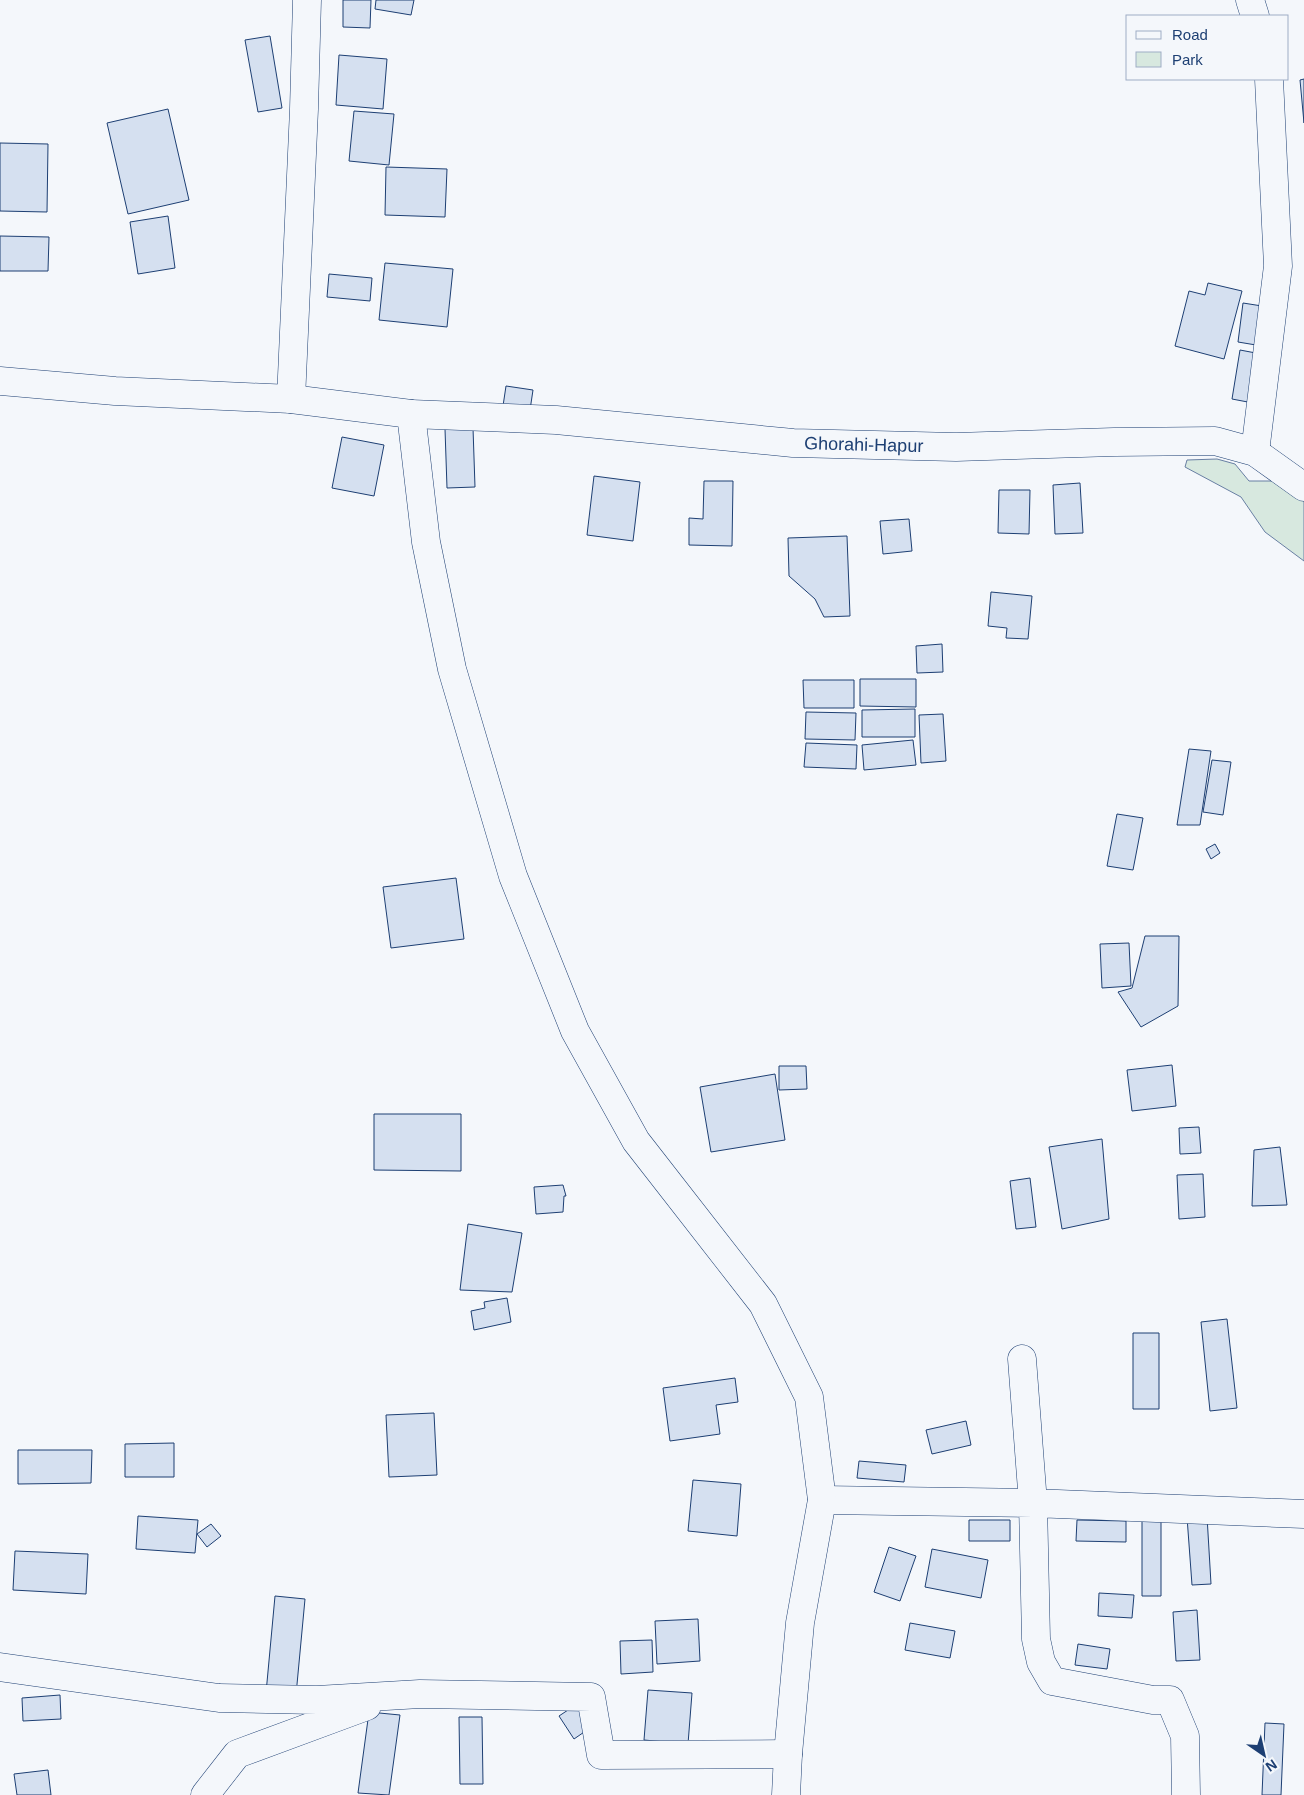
<svg xmlns="http://www.w3.org/2000/svg" width="1304" height="1795" viewBox="0 0 1304 1795" font-family="Helvetica,sans-serif">
  <rect width="100%" height="100%" fill="#f4f7fb"/>
  <path fill="#d7e8df" stroke="#687fa3" d="M1217,459L1235,464L1249,481H1277L1304,499V561L1265,532L1241,497L1185,467L1187,460Z"/>
  <path fill="#d5e0f0" stroke="#1d3f73" d="M343,0H371L370,28L343,27Z
    M376,0H414L411,15L375,9Z
    M270,36L282,108L258,112L245,40Z
    M339,55L387,59L383,109L336,105Z
    M1304,79V123L1300,80Z
    M168,109L189,200L128,214L107,123Z
    M354,111L394,114L389,165L349,161Z
    M0,143L48,144L47,212L0,211Z
    M386,167L447,169L445,217L385,215Z
    M168,216L175,268L138,274L130,222Z
    M0,236L49,237L48,271H0Z
    M385,263L453,269L447,327L379,320Z
    M329,274L372,278L370,301L327,297Z
    M1208,283L1242,291L1224,359L1175,346L1189,291L1205,295Z
    M1243,303L1262,306L1256,345L1238,342Z
    M1240,350L1261,354L1253,403L1232,399Z
    M506,386L533,390L530,410L503,406Z
    M473,428L475,487L447,488L445,429Z
    M342,437L384,445L374,496L332,488Z
    M594,476L640,482L633,541L587,535Z
    M704,481H733L732,546L689,545V518L703,519Z
    M1080,483L1083,533L1055,534L1053,485Z
    M999,490H1030L1029,534L998,533Z
    M909,519L912,551L883,554L880,521Z
    M847,536L850,616L824,617L815,599L789,576L788,538Z
    M991,592L1032,596L1028,639L1006,638L1007,628L988,626Z
    M942,644L943,672L917,673L916,646Z
    M860,679H916V707L860,706Z
    M803,680H854V708H804Z
    M915,709V737H862V710Z
    M806,712L856,713L855,740L805,739Z
    M943,714L946,761L921,763L919,715Z
    M913,740L916,765L864,770L862,745Z
    M806,743L857,745L856,769L804,767Z
    M1189,749L1211,751L1200,825H1177Z
    M1212,760L1231,762L1223,815L1203,812Z
    M1117,814L1143,818L1133,870L1107,866Z
    M1215,844L1220,853L1211,859L1206,849Z
    M456,878L464,939L391,948L383,887Z
    M1145,936H1179L1178,1006L1141,1027L1118,992L1132,988Z
    M1129,943L1131,986L1102,988L1100,944Z
    M1172,1065L1176,1106L1132,1111L1127,1070Z
    M779,1066H806L807,1089L779,1090Z
    M775,1074L785,1140L711,1152L700,1087Z
    M374,1114H461V1171L374,1170Z
    M1199,1127L1201,1153L1180,1154L1179,1128Z
    M1102,1139L1109,1219L1062,1229L1049,1147Z
    M1280,1147L1287,1205L1252,1206L1254,1150Z
    M1203,1174L1205,1217L1179,1219L1177,1175Z
    M1030,1178L1036,1227L1016,1229L1010,1181Z
    M563,1185L566,1196H564L563,1212L536,1214L534,1187Z
    M468,1224L522,1233L512,1292L460,1290Z
    M507,1298L511,1322L474,1330L471,1311L485,1308L484,1302Z
    M1227,1319L1237,1408L1210,1411L1201,1322Z
    M1133,1333H1159V1409H1133Z
    M735,1378L738,1402L716,1405L720,1434L670,1441L663,1388Z
    M434,1413L437,1475L389,1477L386,1415Z
    M966,1421L971,1445L932,1454L926,1430Z
    M174,1443V1477H125V1444Z
    M18,1450H92L91,1483L18,1484Z
    M859,1461L906,1465L904,1482L857,1478Z
    M693,1480L741,1484L737,1536L688,1531Z
    M138,1516L198,1520L195,1553L136,1549Z
    M1161,1516V1596H1142V1517Z
    M1207,1516L1211,1584L1192,1585L1187,1517Z
    M969,1520H1010V1541H969Z
    M1077,1520L1126,1521V1542L1076,1541Z
    M211,1524L221,1536L207,1547L197,1534Z
    M889,1547L916,1556L900,1601L874,1592Z
    M932,1549L988,1560L981,1598L925,1587Z
    M15,1551L88,1554L86,1594L13,1590Z
    M1099,1593L1134,1595L1132,1618L1098,1616Z
    M275,1596L305,1599L296,1695L266,1693Z
    M1197,1610L1200,1660L1176,1661L1173,1612Z
    M698,1619L700,1661L657,1664L655,1621Z
    M910,1623L955,1631L950,1658L905,1650Z
    M652,1640L653,1672L621,1674L620,1641Z
    M1078,1644L1110,1649L1107,1669L1075,1665Z
    M648,1690L692,1693L688,1744L644,1740Z
    M60,1695L61,1719L23,1721L22,1698Z
    M580,1702L590,1728L574,1739L559,1716Z
    M369,1712L400,1715L389,1795L358,1793Z
    M459,1717H482L483,1784H460Z
    M1265,1723L1284,1724L1281,1795H1262Z
    M48,1770L51,1795H17L14,1774Z"/>
  <g fill="none" stroke-linecap="round" stroke-linejoin="round">
    <defs>
      <path id="street" d="M1250,0L1255,16
        M291,399L304,109L307,0
        M1255,452L1278,266L1269,79
        M1022,1359L1033,1503L1036,1639L1041,1662L1052,1681L1153,1700H1170L1185,1736L1186,1795
        M822,1500L1033,1503L1304,1514
        M0,1667L219,1698L317,1700L420,1694L591,1697L601,1755L788,1754
        M205,1795L237,1754L367,1706"/>
      <g id="secondary">
        <path d="M0,381L115,391L291,399L411,414L426,542L452,669L513,876L575,1031L636,1141L763,1304L809,1397L822,1500L800,1623L788,1754L786,1795"/>
        <path id="s1" d="M411,414L556,420L793,443L956,447L1114,442L1215,441L1255,452L1304,487"/>
      </g>
    </defs>
    <use href="#street" stroke="#1d3f73" stroke-width="29"/>
    <use href="#secondary" stroke="#1d3f73" stroke-width="29"/>
    <use href="#street" stroke="#f4f7fb" stroke-width="28"/>
    <use href="#secondary" stroke="#f4f7fb" stroke-width="28"/>
  </g>
  <g text-anchor="middle" dominant-baseline="central" stroke-width="4" stroke-linejoin="round" paint-order="stroke">
    <g font-size="18" fill="#1d3f73" stroke="#f4f7fb">
      <text stroke="none"><textPath href="#s1" startOffset="454">Ghorahi-Hapur</textPath></text>
    </g>
  </g>
  <rect x="1126" y="15" width="162" height="65" fill="#f4f7fb" stroke="#9eadc5"/>
  <rect x="1136" y="31" width="25" height="8" fill="#f4f7fb" stroke="#9eadc5"/>
  <text x="1172" y="40" font-size="15" fill="#1d3f73">Road</text>
  <rect x="1136" y="52" width="25" height="15" fill="#d7e8df" stroke="#9eadc5"/>
  <text x="1172" y="65" font-size="15" fill="#1d3f73">Park</text>
  <g transform="translate(1264 1755) rotate(146)" stroke="#f4f7fb" stroke-width="4" paint-order="stroke">
  <path d="M0-4L9 19L0 12L-9 19Z" fill="#1d3f73"/>
  <text y="-8" font-size="14" font-weight="bold" text-anchor="middle" fill="#1d3f73">N</text>
  </g>
</svg>
